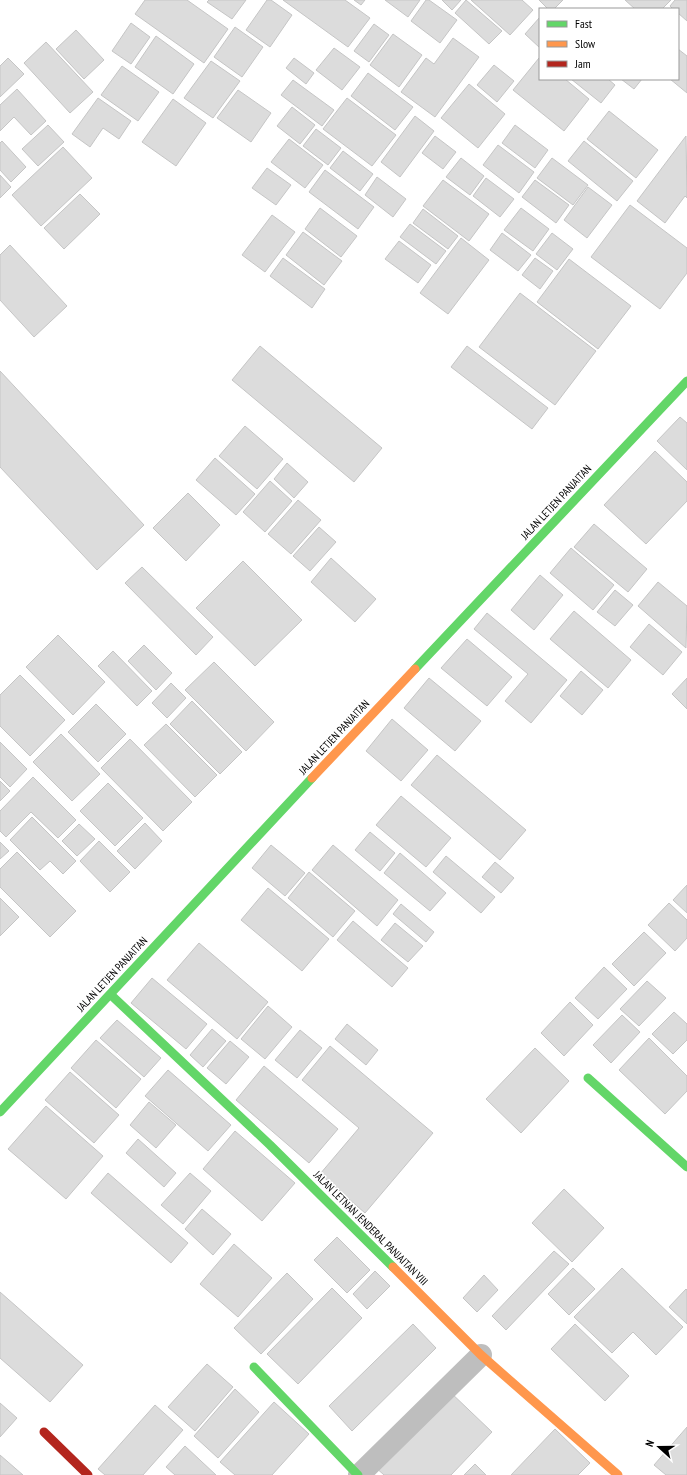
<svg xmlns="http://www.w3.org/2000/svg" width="687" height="1475" viewBox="0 0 687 1475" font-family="'PT Sans Narrow',sans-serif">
  <rect width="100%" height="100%" fill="#fff"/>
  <path fill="#dcdcdc" stroke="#c5c5c5" d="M145,0H187L228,29L204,63L135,14Z
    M209,0H246L232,19L207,2Z
    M267,0H271L292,15L270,47L246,30Z
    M283,0H345L370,18L348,47Z
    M354,0H365L361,5Z
    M385,0H420L408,17Z
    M426,0H429L457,20L440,43L411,21Z
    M442,0H461L452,10Z
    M466,0L502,31L489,44L455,13Z
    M471,0H522L533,10L510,35Z
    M539,0H563L554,9H548Z
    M625,0H671L662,9H635Z
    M675,0H687V21L678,13V9H673L670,6Z
    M540,17V48L525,34Z
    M131,23L150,37L131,64L112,51Z
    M374,24L389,35L369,62L354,51Z
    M235,27L263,47L242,77L214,57Z
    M76,30L104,60L84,79L56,49Z
    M393,34L422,55L399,87L370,65Z
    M156,36L194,64L173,94L135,67Z
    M453,38L479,57L435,117L401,92L426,58L434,64Z
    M46,42L93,92L70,113L24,63Z
    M334,48L360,67L342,90L316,70Z
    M678,49L687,56V93L670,79H678Z
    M8,58L24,74L0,97V66Z
    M294,58L314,73L306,84L286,68Z
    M539,58L540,59V79H565L589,99L564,131L513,90Z
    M211,61L240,81L213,118L184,98Z
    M494,65L514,81L497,102L477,85Z
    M122,66L159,92L138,121L101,95Z
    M368,73L413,107L395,130L351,96Z
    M571,79H608L615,85L601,103Z
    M621,79H642L634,89Z
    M293,80L334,110L322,126L281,95Z
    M469,84L505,114L478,148L441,118Z
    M17,89L46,121L31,135L14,117L0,131V105Z
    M238,90L271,113L251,142L217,118Z
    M98,98L131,121L119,139L103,128L90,147L72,134Z
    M347,98L396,135L372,166L323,129Z
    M173,99L206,123L176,166L142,142Z
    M292,107L315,125L300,144L277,126Z
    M609,111L658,150L636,178L587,139Z
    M415,116L434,131L400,177L381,162Z
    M48,125L64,142L38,166L22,149Z
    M515,125L548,150L535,168L502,143Z
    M316,129L341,148L328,165L303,146Z
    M435,136L456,152L443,169L422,153Z
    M686,136L687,198L685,196L665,223L637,201Z
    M289,139L323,165L305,188L271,162Z
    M2,141L26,167L11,182L0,170V143Z
    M584,141L633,181L617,201L568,161Z
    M498,145L534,172L519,193L483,165Z
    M63,147L92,178L41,226L12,195Z
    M343,151L373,174L360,191L330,168Z
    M461,158L484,176L470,195L446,177Z
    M552,158L588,185L573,205L537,178Z
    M267,168L291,185L276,205L252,188Z
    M325,170L374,207L358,229L309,192Z
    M0,175L11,187L0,198Z
    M377,177L406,199L393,217L365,195Z
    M486,178L514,199L500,217L473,196Z
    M443,180L489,214L469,241L423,206Z
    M535,180L569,205L556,223L522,197Z
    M588,187L612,205L587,238L564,220Z
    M80,194L100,214L64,249L44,228Z
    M630,205L687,248V273L660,309L591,257Z
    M320,208L357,236L341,257L305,229Z
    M521,208L549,229L533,251L504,230Z
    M423,209L458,236L448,249L413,223Z
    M272,215L295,232L265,272L242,255Z
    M410,224L446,251L436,264L400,237Z
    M303,232L342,261L324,285L286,255Z
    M502,233L531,255L518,271L490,250Z
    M552,233L573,249L557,270L536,254Z
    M461,238L489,260L448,314L420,293Z
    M399,241L431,265L418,283L385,259Z
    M10,245L67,306L34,337L0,300V255Z
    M283,258L325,289L312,308L270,276Z
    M535,258L553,271L540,289L522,275Z
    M569,259L631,306L598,349L537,302Z
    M520,293L596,351L555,405L479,347Z
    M260,346L382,448L354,482L232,380Z
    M467,346L548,408L532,429L451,367Z
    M0,371L144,525L97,570L0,467Z
    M680,417L687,423V470L657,441Z
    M245,426L283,459L257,489L219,456Z
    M655,451L687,482V501L646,544L604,505Z
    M215,458L255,494L236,515L196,480Z
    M287,463L308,482L294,498L274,479Z
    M270,481L292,501L265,532L243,512Z
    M188,493L220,525L186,561L153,528Z
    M298,500L321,520L291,554L268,534Z
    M594,524L647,569L628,592L574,547Z
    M319,527L336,542L310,571L293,556Z
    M571,548L614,585L593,610L550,573Z
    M331,558L376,599L355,622L311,582Z
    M243,561L302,620L255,666L196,608Z
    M142,567L213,637L196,655L125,583Z
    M540,575L563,595L534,630L511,610Z
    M658,582L687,606L686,648L638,606Z
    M615,590L633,605L615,626L597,612Z
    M574,611L631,660L608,688L550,639Z
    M487,613L567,680L531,723L505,701L528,674L474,629Z
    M649,624L682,652L663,675L630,647Z
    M58,635L105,682L73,715L26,667Z
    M467,639L512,677L487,706L441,668Z
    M144,645L172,673L156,690L128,661Z
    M113,651L152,691L137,706L98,666Z
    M214,662L274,722L246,751L185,690Z
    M581,671L603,690L582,715L560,696Z
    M20,675L65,720L30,756L0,726V695Z
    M429,678L481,721L455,751L404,708Z
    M687,678V709L672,694Z
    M171,683L186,698L167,718L152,703Z
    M192,701L242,752L220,774L170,724Z
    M96,704L126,734L98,762L68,732Z
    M392,719L428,750L401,781L366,751Z
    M166,724L217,775L195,797L144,745Z
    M61,734L100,774L72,801L33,762Z
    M130,739L192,802L163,831L101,768Z
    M0,742L27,769L10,787L0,777Z
    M437,755L526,830L500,860L411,785Z
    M33,777L76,820L58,838L31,812L6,837L0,831V811Z
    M0,781L10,791L0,801Z
    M108,783L143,818L115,846L80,811Z
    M401,796L451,838L426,867L376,825Z
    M32,817L76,861L63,874L50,861L40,870L10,840Z
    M145,823L162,841L135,869L117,851Z
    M79,824L95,839L77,856L62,841Z
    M370,832L395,853L380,871L355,850Z
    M99,841L130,872L110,892L80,861Z
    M0,842L9,851L0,859Z
    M271,845L305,873L285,896L252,868Z
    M333,845L398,900L377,926L312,870Z
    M17,852L76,911L50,937L0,887V869Z
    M400,853L446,893L430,911L384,873Z
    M446,856L495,897L481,913L433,872Z
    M495,862L514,878L501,893L482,877Z
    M309,872L355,911L333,937L288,898Z
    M687,885V913L673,900Z
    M268,888L329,939L302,971L241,920Z
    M0,898L19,917L0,936Z
    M669,903L687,920V938L675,951L648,925Z
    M401,904L434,932L426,942L393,914Z
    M353,921L408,968L392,987L337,940Z
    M395,923L423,946L408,962L381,940Z
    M644,932L666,953L634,986L612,964Z
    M199,943L268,1002L237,1039L167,980Z
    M604,967L627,989L598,1019L575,998Z
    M152,978L207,1024L186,1049L131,1003Z
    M647,981L666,998L639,1026L620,1009Z
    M570,1002L593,1025L564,1056L541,1033Z
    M268,1006L292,1027L265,1059L241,1039Z
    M674,1012L687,1024V1040L673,1054L652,1034Z
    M622,1015L640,1032L611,1063L593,1045Z
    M117,1020L161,1058L144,1077L100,1038Z
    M347,1024L378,1050L366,1065L335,1039Z
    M212,1029L226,1041L203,1067L190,1055Z
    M300,1030L322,1048L297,1078L275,1060Z
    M649,1038L687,1076V1091L665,1114L619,1070Z
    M96,1040L141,1079L116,1108L71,1068Z
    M230,1041L249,1057L226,1084L207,1068Z
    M330,1046L433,1133L365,1213L320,1174L359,1128L302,1080Z
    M535,1048L569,1081L521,1133L486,1099Z
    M264,1066L338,1129L309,1163L236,1100Z
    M168,1070L231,1125L208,1151L145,1096Z
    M70,1072L119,1115L94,1143L45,1100Z
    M149,1102L176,1125L156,1148L130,1125Z
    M46,1106L103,1156L66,1199L8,1149Z
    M235,1131L295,1183L262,1221L203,1169Z
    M138,1139L176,1173L164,1187L126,1153Z
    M108,1173L188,1243L171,1263L91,1193Z
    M190,1173L211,1191L183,1224L161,1205Z
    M564,1189L604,1228L572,1262L532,1223Z
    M202,1209L231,1234L213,1255L185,1229Z
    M337,1237L370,1270L347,1293L314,1260Z
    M234,1244L272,1278L238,1317L200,1284Z
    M554,1251L569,1264L506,1330L492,1316Z
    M573,1268L595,1289L569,1315L548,1294Z
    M622,1268L683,1327L656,1355L633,1332L612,1353L574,1317Z
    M375,1271L390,1286L367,1309L353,1294Z
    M287,1273L313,1299L261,1354L234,1328Z
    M484,1275L498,1290L477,1312L463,1298Z
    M332,1288L362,1318L298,1384L267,1354Z
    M686,1289L687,1290V1324L669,1307Z
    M0,1292L83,1365L50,1402L0,1358Z
    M413,1324L436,1348L352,1431L329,1406Z
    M575,1324L629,1376L605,1401L551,1349Z
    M207,1364L233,1387L195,1431L168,1407Z
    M235,1389L259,1412L218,1458L194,1436Z
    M447,1389L492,1432L451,1475H384L374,1466Z
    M274,1402L309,1434L272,1475H235L220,1462Z
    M0,1403L17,1418L0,1437Z
    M155,1405L183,1430L143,1475H105L98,1469Z
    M687,1427V1475H666L654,1465Z
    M555,1429L590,1463L578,1475H511Z
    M185,1446L216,1475H175L166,1467Z
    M0,1455L23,1475H0Z
    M475,1464L486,1475H464Z"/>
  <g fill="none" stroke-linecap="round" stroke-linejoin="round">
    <path stroke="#bebebe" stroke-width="22" d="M359,1475L481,1355"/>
    <path stroke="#63d668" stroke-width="9" d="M415,669L687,381
      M110,994L270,1145L393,1267
      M588,1078L687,1167
      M0,1112L312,778
      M254,1367L358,1475"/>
    <path stroke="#ff974d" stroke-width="9" d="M312,778L415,669
      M393,1267L481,1355L618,1475"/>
    <path stroke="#b3261e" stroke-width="9" d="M44,1432L88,1475"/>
  </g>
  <g text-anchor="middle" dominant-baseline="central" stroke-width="3" stroke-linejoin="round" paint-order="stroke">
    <g font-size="11" fill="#000" stroke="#fff">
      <text transform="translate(556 502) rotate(-47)">JALAN LETJEN PANJAITAN</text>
      <text transform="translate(334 737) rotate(-47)">JALAN LETJEN PANJAITAN</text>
      <text transform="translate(112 974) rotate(-47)">JALAN LETJEN PANJAITAN</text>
      <text transform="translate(371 1228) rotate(45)">JALAN LETNAN JENDERAL PANJAITAN VIII</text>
    </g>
  </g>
  <rect x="539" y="8" width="140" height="72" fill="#ffffff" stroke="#999999"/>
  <rect x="547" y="21" width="20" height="6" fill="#63d668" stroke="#999999"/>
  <text x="575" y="28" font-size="12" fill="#000000">Fast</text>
  <rect x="547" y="41" width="20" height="6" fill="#ff974d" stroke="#999999"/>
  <text x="575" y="48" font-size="12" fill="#000000">Slow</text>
  <rect x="547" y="61" width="20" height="6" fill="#b3261e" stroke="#999999"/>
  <text x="575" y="68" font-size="12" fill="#000000">Jam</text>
  <g transform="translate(659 1447) rotate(291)" stroke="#ffffff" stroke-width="3" paint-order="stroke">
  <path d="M0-3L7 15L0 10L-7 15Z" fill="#000000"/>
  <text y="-6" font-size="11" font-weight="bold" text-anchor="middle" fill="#000000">N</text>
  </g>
</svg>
